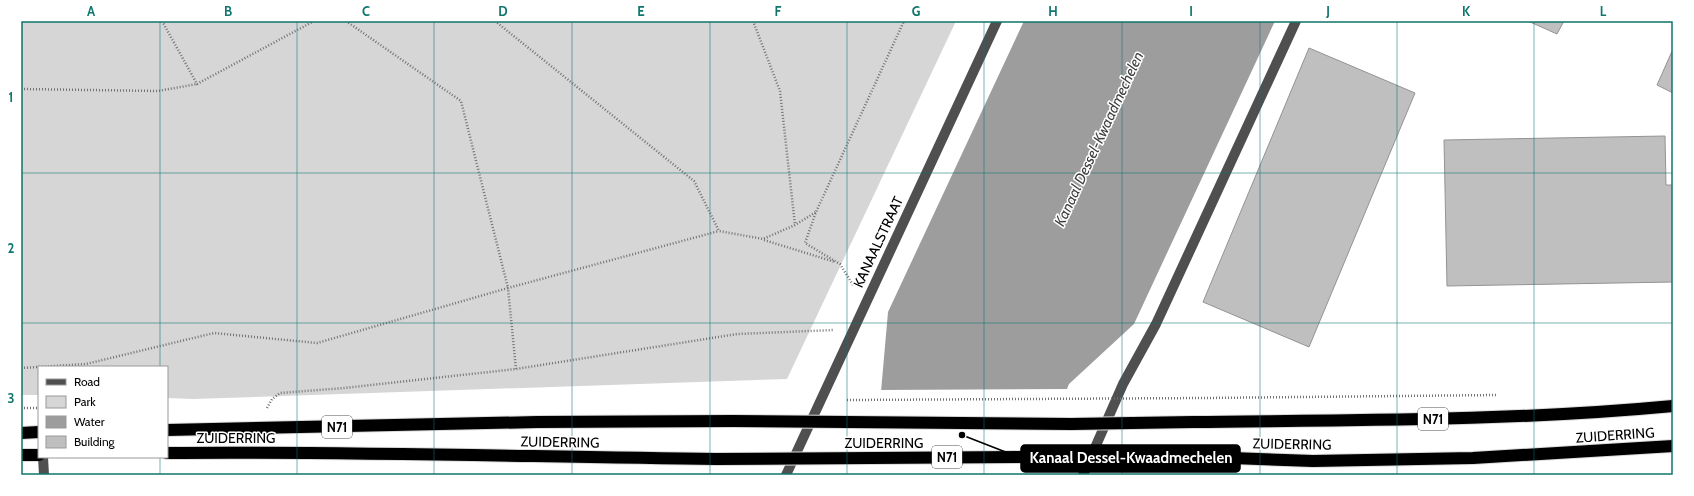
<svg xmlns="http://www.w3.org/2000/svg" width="1694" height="496" viewBox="0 0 1694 496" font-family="Cabin,sans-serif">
  <rect width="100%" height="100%" fill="#fff"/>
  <path fill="#d6d6d6" d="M21,21H956L787,379L193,399L167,398V367H39V395H21Z"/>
  <path fill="#9d9d9d" d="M1024,21H1275L1134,324L1069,384L1032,475H846L880,403L888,312Z"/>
  <path fill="#fff" d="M1069,389L1034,475H844L878,403L879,390Z"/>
  <path fill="#bfbfbf" stroke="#939393" d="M1528,21H1564L1557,34Z
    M1309,48L1415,93L1309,347L1203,302Z
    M1673,49V93L1657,85Z
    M1665,136L1666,185H1673V282L1447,286L1444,140Z"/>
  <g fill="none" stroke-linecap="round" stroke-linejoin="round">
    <defs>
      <path id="highway" d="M1193,422C1353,420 1514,421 1673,406
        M167,430L537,422L733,421
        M21,433L39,432
        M167,453C350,451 533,457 716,459
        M21,455H39
        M1178,456L1313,461L1473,458L1673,446"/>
    </defs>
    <use href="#highway" stroke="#dbdbdb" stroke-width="14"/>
    <path stroke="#717171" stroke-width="2.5" stroke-dasharray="1 2" stroke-linecap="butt" d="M162,21L197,84L314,21
      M495,21L694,181L719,231L763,239L795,225L816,212
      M753,21L780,91L795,225
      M21,89L158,91L197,84
      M764,240L835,262
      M853,285L840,264L805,243L816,212L904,21
      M21,368L86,364L214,333L317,343L508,288L461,101L346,21
      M516,369L508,288L719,231
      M1204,398L1497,395
      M21,408H39
      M267,408L272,399L280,393L344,388L516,369L737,334L833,330"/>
    <path stroke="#4f4f4f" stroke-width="10" d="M43,457L44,475
      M786,475L997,21
      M1083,475L1123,384L1156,324L1296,21"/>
    <use href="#highway" stroke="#000" stroke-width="12"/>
    <defs>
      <path id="highway-bridge" d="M733,421L1071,424L1193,422
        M716,459L1178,456"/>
    </defs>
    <use href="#highway-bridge" stroke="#dbdbdb" stroke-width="14" stroke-linecap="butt"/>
    <path stroke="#717171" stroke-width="2.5" stroke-dasharray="1 2" stroke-linecap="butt" d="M847,400L1204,398"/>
    <use href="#highway-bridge" stroke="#000" stroke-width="12"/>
  </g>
  <path fill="none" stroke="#0f766e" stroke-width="1" stroke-opacity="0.55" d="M160,21V367M297,21V475M434,21V475M572,21V475M710,21V475M847,21V475M984,21V475M1122,21V475M1260,21V475M1397,21V475M1534,21V475M21,173H1673M21,323H1673M160,457V475"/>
  <g text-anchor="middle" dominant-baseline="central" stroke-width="3" stroke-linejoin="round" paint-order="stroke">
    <g fill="#fff" stroke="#4c4c4c" stroke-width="1">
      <rect x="1418" y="408" width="30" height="22" rx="3"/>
      <rect x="322" y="416" width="30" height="22" rx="3"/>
      <rect x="932" y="446" width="30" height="22" rx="3"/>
    </g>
    <g font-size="13" font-weight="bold" fill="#000">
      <text x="1433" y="419">N71</text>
      <text x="337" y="427">N71</text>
      <text x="947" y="457">N71</text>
    </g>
    <g font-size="14" fill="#000" stroke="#fff">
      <text transform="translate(878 242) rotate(-65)">KANAALSTRAAT</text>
      <text transform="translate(1615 435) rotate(-4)">ZUIDERRING</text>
      <text x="236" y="438">ZUIDERRING</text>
      <text transform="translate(560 442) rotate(1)">ZUIDERRING</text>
      <text x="884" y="443">ZUIDERRING</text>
      <text transform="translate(1292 444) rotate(1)">ZUIDERRING</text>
    </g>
    <g font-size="15" font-style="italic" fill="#3e3e3e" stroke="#fff">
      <text transform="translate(1099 139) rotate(-65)">Kanaal Dessel-Kwaadmechelen</text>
    </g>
  </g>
  <path fill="none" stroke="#000" stroke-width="1.5" d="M962 435L1021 458"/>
  <circle fill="#000" stroke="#fff" stroke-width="1.5" cx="962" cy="435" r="4"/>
  <rect fill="#000" stroke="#000" stroke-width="1.5" x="1021" y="445" width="219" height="27" rx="4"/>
  <g font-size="15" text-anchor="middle" font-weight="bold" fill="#fff">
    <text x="1131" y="463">Kanaal Dessel-Kwaadmechelen</text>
  </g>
  <rect width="1694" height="496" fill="none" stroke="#ffffff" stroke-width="44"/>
  <rect x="38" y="366" width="130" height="92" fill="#ffffff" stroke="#999999"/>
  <rect x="46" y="379" width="20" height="6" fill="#4f4f4f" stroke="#999999"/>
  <text x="74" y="386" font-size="12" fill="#000000">Road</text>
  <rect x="46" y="396" width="20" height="12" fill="#d6d6d6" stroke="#999999"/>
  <text x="74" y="406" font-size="12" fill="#000000">Park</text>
  <rect x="46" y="416" width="20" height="12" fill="#9d9d9d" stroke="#999999"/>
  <text x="74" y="426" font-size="12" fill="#000000">Water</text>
  <rect x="46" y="436" width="20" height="12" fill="#bfbfbf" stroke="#999999"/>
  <text x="74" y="446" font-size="12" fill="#000000">Building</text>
  <rect x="22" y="22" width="1650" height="452" fill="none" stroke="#0f766e" stroke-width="1.5"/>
  <g font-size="13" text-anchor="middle" font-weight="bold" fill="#0f766e">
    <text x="91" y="16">A</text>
    <text x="228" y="16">B</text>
    <text x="366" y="16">C</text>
    <text x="503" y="16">D</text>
    <text x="641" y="16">E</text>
    <text x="778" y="16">F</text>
    <text x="916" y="16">G</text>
    <text x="1053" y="16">H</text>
    <text x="1191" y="16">I</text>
    <text x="1328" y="16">J</text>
    <text x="1466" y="16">K</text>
    <text x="1603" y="16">L</text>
    <text x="11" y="102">1</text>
    <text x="11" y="253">2</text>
    <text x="11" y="403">3</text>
  </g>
</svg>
